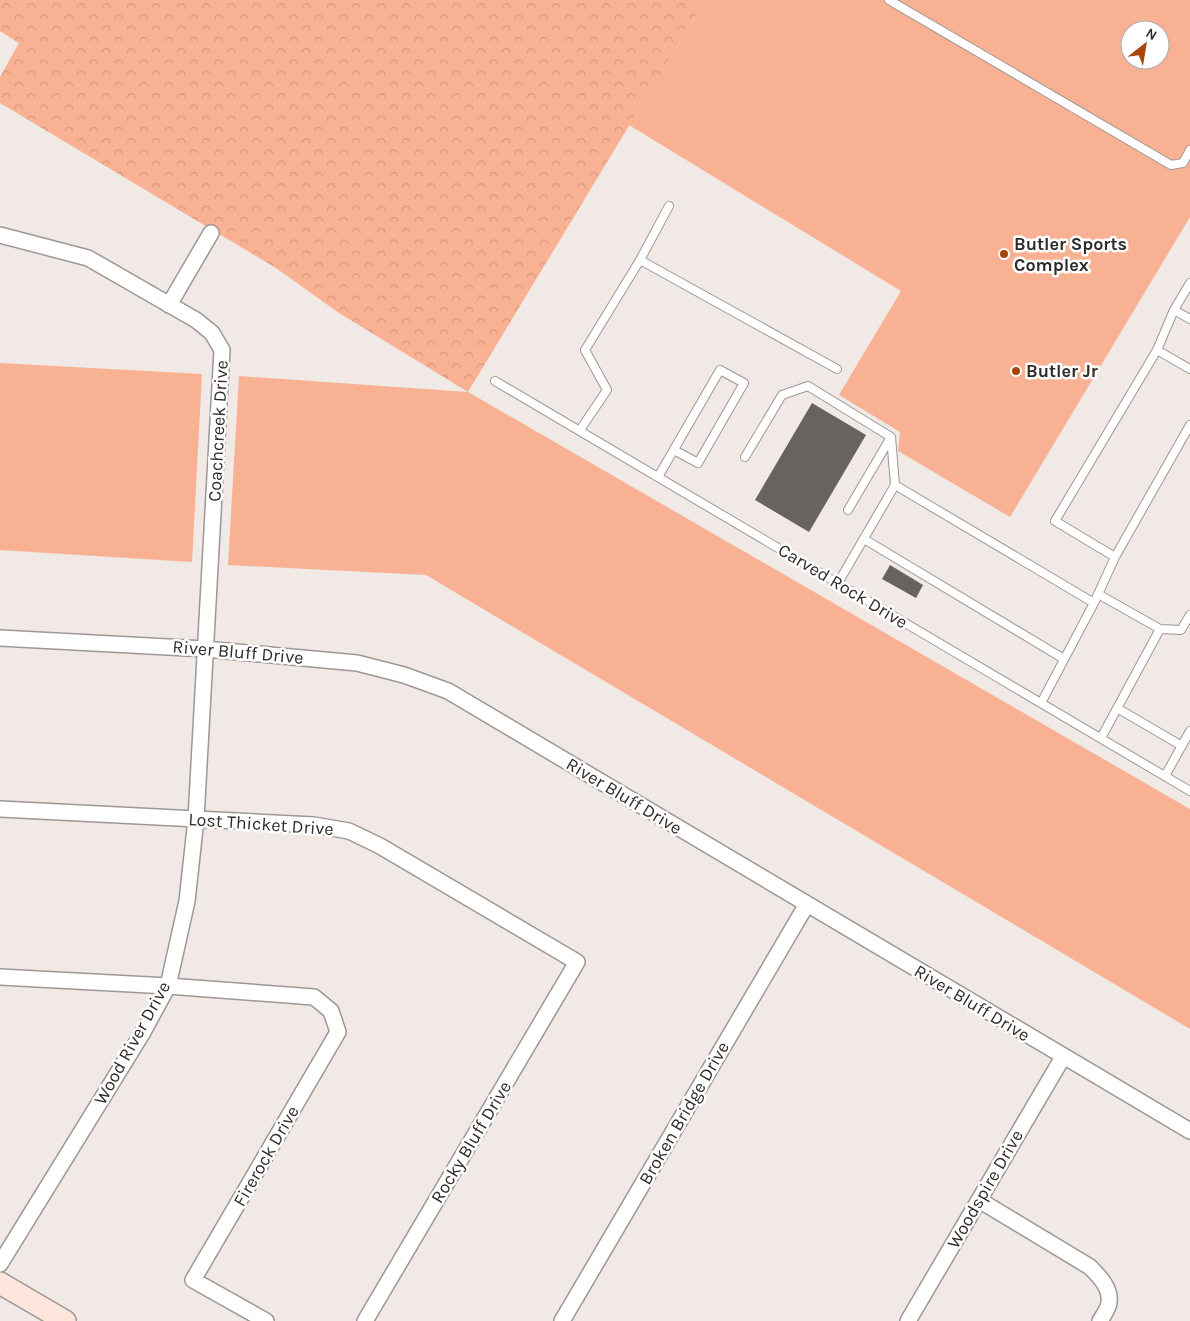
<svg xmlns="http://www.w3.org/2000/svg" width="1190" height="1321" viewBox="0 0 1190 1321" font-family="Karla,sans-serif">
  <defs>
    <pattern id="forest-crowns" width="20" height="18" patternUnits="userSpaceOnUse" patternTransform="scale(1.25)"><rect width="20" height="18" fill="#f8b192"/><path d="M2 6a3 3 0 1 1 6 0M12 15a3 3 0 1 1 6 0" fill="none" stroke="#d5987e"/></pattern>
  </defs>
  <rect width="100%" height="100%" fill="#f0e9e6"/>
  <path fill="#f8b192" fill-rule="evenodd" d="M705,0H1190V217L1010,517L898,451L900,432L839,395L901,291L629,125ZM1130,30H1160V60H1130Z
    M0,363L202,374L192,562L0,550Z
    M239,376L468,392L1190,809V1029L426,575L228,565Z"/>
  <path fill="url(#forest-crowns)" d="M0,0H705L468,392L339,313L276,268L0,103V77L19,43L0,31Z"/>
  <path fill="#696360" d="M812,403L866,435L809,532L755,500Z
    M890,565L923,585L916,598L882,579Z"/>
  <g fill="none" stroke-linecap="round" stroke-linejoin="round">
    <defs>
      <path id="lane" d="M889,0L1171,165L1183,163L1190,150
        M640,260L669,206
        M1174,310L1190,319
        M1157,350L1190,369
        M495,381L1190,791
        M580,430L607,390L585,350L640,260L837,369
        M745,457L782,395L808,386L891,437L895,485L838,583
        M658,477L720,370L744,383L698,463L674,450
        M895,485L1094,603
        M848,510L891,437
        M864,539L1064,659
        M1115,557L1055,521L1157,350L1174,310L1190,283
        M1098,594L1160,629L1101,738
        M1160,629L1181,630L1190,615
        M1041,703L1094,603L1115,557L1190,425
        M1117,708L1182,746
        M1165,776L1190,731"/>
      <path id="street" d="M0,235L88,258L196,320L212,333L222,350L196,819L187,901L168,986L143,1032L0,1264
        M169,305L211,233
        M0,638L205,649L357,663L404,675L448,691L1190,1131
        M0,809L314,825L349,831L380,846L577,962L365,1321
        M0,977L168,986L314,997L331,1011L338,1032L193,1280L266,1321
        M979,1200L1090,1267C1099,1276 1111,1288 1109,1302C1109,1308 1103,1316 1100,1321
        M562,1321L807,904
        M908,1321L1063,1057"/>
      <path id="secondary" d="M0,1283L65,1321"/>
    </defs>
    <use href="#lane" stroke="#9e9794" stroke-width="10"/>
    <use href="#street" stroke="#9e9794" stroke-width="18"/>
    <use href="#secondary" stroke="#9e9794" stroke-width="24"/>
    <use href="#lane" stroke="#fff" stroke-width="8"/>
    <use href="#street" stroke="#fff" stroke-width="15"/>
    <use href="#secondary" stroke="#fee6dc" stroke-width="21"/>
  </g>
  <g fill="#a64406" stroke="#fff" stroke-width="2">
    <circle cx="1004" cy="254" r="5"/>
    <circle cx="1016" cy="371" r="5"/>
  </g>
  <g text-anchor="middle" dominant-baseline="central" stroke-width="5" stroke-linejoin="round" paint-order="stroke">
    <g font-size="18" font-weight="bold" fill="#2f2c2b" stroke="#fff" text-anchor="start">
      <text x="1014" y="244">Butler Sports<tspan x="1014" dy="21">Complex</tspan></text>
      <text x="1026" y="371">Butler Jr</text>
    </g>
    <g font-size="18" fill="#2f2c2b" stroke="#fff">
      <text transform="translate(218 431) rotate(-87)">Coachcreek Drive</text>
      <text transform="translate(843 586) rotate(31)">Carved Rock Drive</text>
      <text transform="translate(238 652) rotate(5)">River Bluff Drive</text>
      <text transform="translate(624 796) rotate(31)">River Bluff Drive</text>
      <text transform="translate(261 824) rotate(4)">Lost Thicket Drive</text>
      <text transform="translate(972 1003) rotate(31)">River Bluff Drive</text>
      <text transform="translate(132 1043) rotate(-61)">Wood River Drive</text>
      <text transform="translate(684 1113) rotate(-60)">Broken Bridge Drive</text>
      <text transform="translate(471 1142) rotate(-59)">Rocky Bluff Drive</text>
      <text transform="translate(266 1156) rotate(-60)">Firerock Drive</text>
      <text transform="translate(985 1189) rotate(-60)">Woodspire Drive</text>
    </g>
  </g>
  <g transform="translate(1145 45) rotate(31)"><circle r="24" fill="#ffffff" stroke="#acabaa"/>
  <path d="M0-4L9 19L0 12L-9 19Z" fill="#a64406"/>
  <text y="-8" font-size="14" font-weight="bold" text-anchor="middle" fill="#2f2c2b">N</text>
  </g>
</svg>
